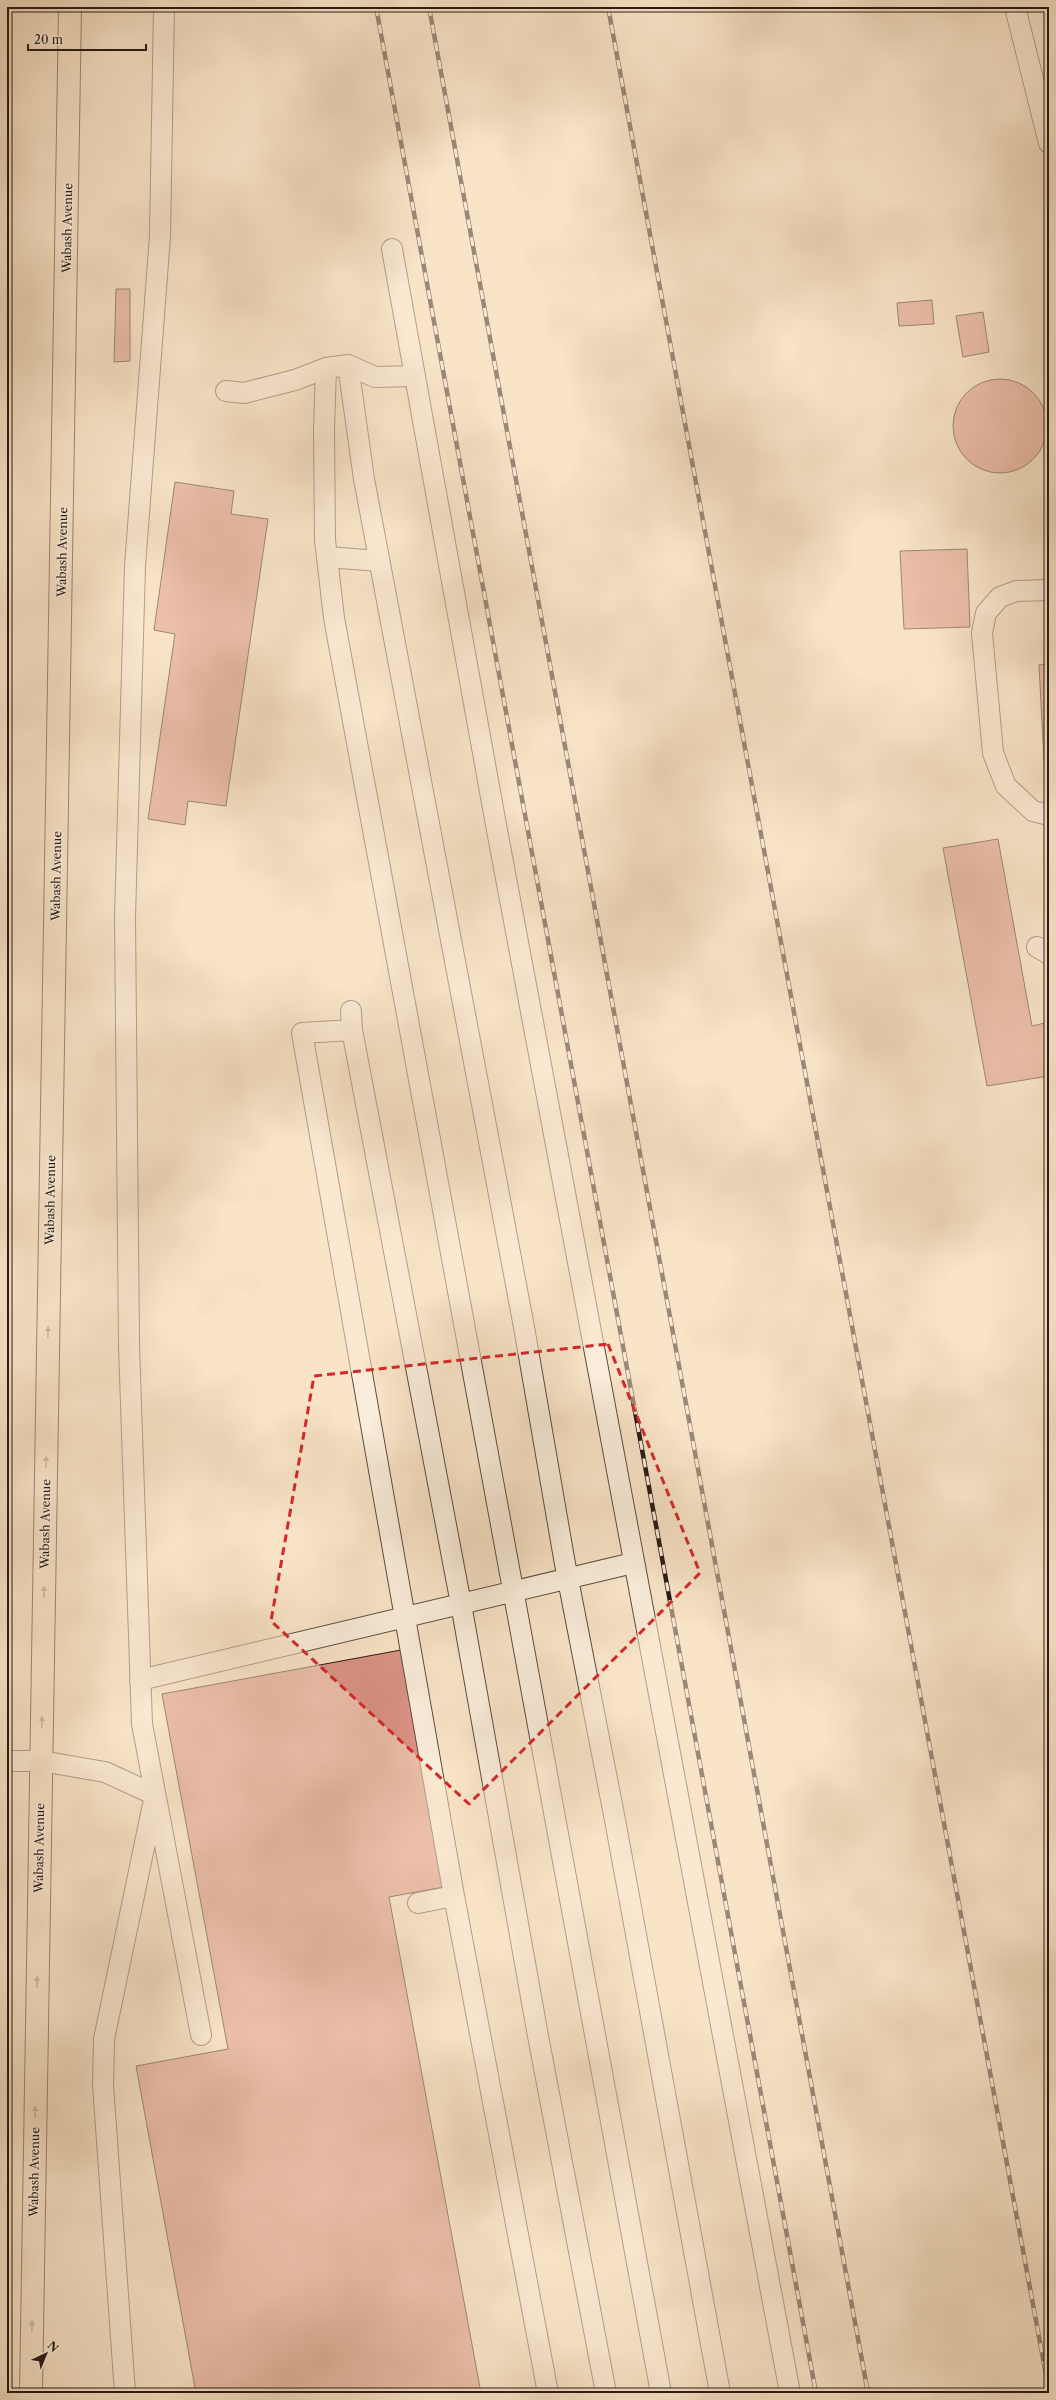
<svg xmlns="http://www.w3.org/2000/svg" width="1056" height="2400" viewBox="0 0 1056 2400" font-family="'Libre Caslon Text',serif">
  <rect width="100%" height="100%" fill="#f9e4c8"/>
  <filter id="stains"><feTurbulence type="fractalNoise" baseFrequency=".005" numOctaves="4"/><feColorMatrix values="0 0 0 0 .2 0 0 0 0 .09 0 0 0 0 .02 0 0 0 .5 -.17"/></filter>
  <radialGradient id="worn" r=".72"><stop offset=".6" stop-color="#630" stop-opacity="0"/><stop offset="1" stop-color="#630" stop-opacity=".3"/></radialGradient>
  <path fill="#db9285" stroke="#261a15" d="M116,289H130V361L114,362Z
    M932,300L934,324L899,326L897,303Z
    M983,312L989,352L963,357L956,316Z
    M953 426a47 47 0 1 1 94 0a47 47 0 1 1-94 0Z
    M175,482L234,491L231,514L268,519L226,806L188,801L185,825L148,819L175,634L154,630Z
    M967,549L970,627L904,629L900,551Z
    M1049,664V798H1046L1039,665Z
    M998,839L1032,1026L1049,1022V1076L987,1086L943,848Z
    M401,1650L444,1887L389,1897L481,2393H196L136,2066L228,2049L162,1694Z"/>
  <g fill="none" stroke-linecap="round" stroke-linejoin="round">
    <defs>
      <path id="service" d="M164,7L160,236L135,566L125,917L129,1346L142,1724L201,2035
        M1015,7L1049,143
        M392,249L496,825L790,2393
        M348,365L364,479L524,1327L565,1564L615,1820L720,2393
        M326,368L324,430L325,540L334,618L661,2393
        M226,391L244,393L295,380L326,368L348,365L375,377L415,376
        M327,557L379,561
        M1049,590L1016,591L1000,597L986,613L982,633L993,753L1006,786L1033,811L1049,815
        M1037,947L1049,954
        M351,1011L352,1030L461,1604L538,2036L606,2393
        M352,1030L302,1033L454,1896
        M140,1680L633,1563
        M7,1761H41L105,1772L155,1795L104,2039L103,2085L125,2393
        M418,1903L454,1896L548,2393"/>
      <path id="primary" d="M31,2393L70,7"/>
    </defs>
    <use href="#service" stroke="#5b4c42" stroke-width="22"/>
    <use href="#primary" stroke="#261a15" stroke-width="24"/>
    <use href="#service" stroke="#fbeddb" stroke-width="20"/>
    <use href="#primary" stroke="#f9e4c8" stroke-width="22"/>
    <defs>
      <path id="rail" d="M376,7L816,2393
        M429,7L868,2393
        M608,7L1049,2391"/>
    </defs>
    <use href="#rail" stroke="#261a15" stroke-width="4.5"/>
    <use href="#rail" stroke="#fbeddb" stroke-width="3" stroke-dasharray="9" stroke-linecap="butt"/>
  </g>
  <defs><path id="oneway-solid" d="M-6-.8H1V-3.2L6.5 0L1 3.2V.8H-6Z"/></defs>
  <g fill="#9a8977">
    <use href="#oneway-solid" transform="translate(48 1332) rotate(-89)"/>
    <use href="#oneway-solid" transform="translate(46 1462) rotate(-89)"/>
    <use href="#oneway-solid" transform="translate(44 1592) rotate(-89)"/>
    <use href="#oneway-solid" transform="translate(42 1722) rotate(-89)"/>
    <use href="#oneway-solid" transform="translate(37 1982) rotate(-89)"/>
    <use href="#oneway-solid" transform="translate(35 2112) rotate(-89)"/>
    <use href="#oneway-solid" transform="translate(32 2326) rotate(-89)"/>
  </g>
  <path d="M0 0H1056V2400H0ZM608,1344L700,1573L469,1804L271,1621L314,1376Z" fill="#f9e4c8" fill-opacity=".55" fill-rule="evenodd"/>
  <path fill="none" stroke="#d62828" stroke-width="3" stroke-dasharray="8 5" stroke-linejoin="round" d="M608,1344L700,1573L469,1804L271,1621L314,1376Z"/>
  <g text-anchor="middle" dominant-baseline="central" stroke-width="3" stroke-linejoin="round" paint-order="stroke">
    <g font-size="12" fill="#261a15" stroke="#fbeddb">
      <text transform="translate(67 228) rotate(-89)">Wabash Avenue</text>
      <text transform="translate(62 552) rotate(-89)">Wabash Avenue</text>
      <text transform="translate(56 876) rotate(-89)">Wabash Avenue</text>
      <text transform="translate(50 1200) rotate(-89)">Wabash Avenue</text>
      <text transform="translate(45 1524) rotate(-89)">Wabash Avenue</text>
      <text transform="translate(39 1848) rotate(-89)">Wabash Avenue</text>
      <text transform="translate(34 2172) rotate(-89)">Wabash Avenue</text>
    </g>
  </g>
  <rect width="1056" height="2400" fill="none" stroke="#f9e4c8" stroke-width="24"/>
  <rect x="8" y="8" width="1040" height="2384" fill="none" stroke="#261a15" stroke-width="2"/>
  <rect x="12" y="12" width="1032" height="2376" fill="none" stroke="#261a15"/>
  <g transform="translate(46 2354) rotate(44)" stroke="#fbeddb" stroke-width="3" paint-order="stroke">
  <path d="M0-3L7 15L0 10L-7 15Z" fill="#261a15"/>
  <text y="-6" font-size="11" font-weight="bold" text-anchor="middle" fill="#261a15">N</text>
  </g>
  <path d="M28 44v6h118v-6" fill="none" stroke="#261a15" stroke-width="2"/>
  <text x="34" y="44" font-size="12" fill="#261a15" stroke="#fbeddb" stroke-width="3" paint-order="stroke">20 m</text>
  <rect width="100%" height="100%" filter="url(#stains)"/>
  <rect width="100%" height="100%" fill="url(#worn)"/>
</svg>
